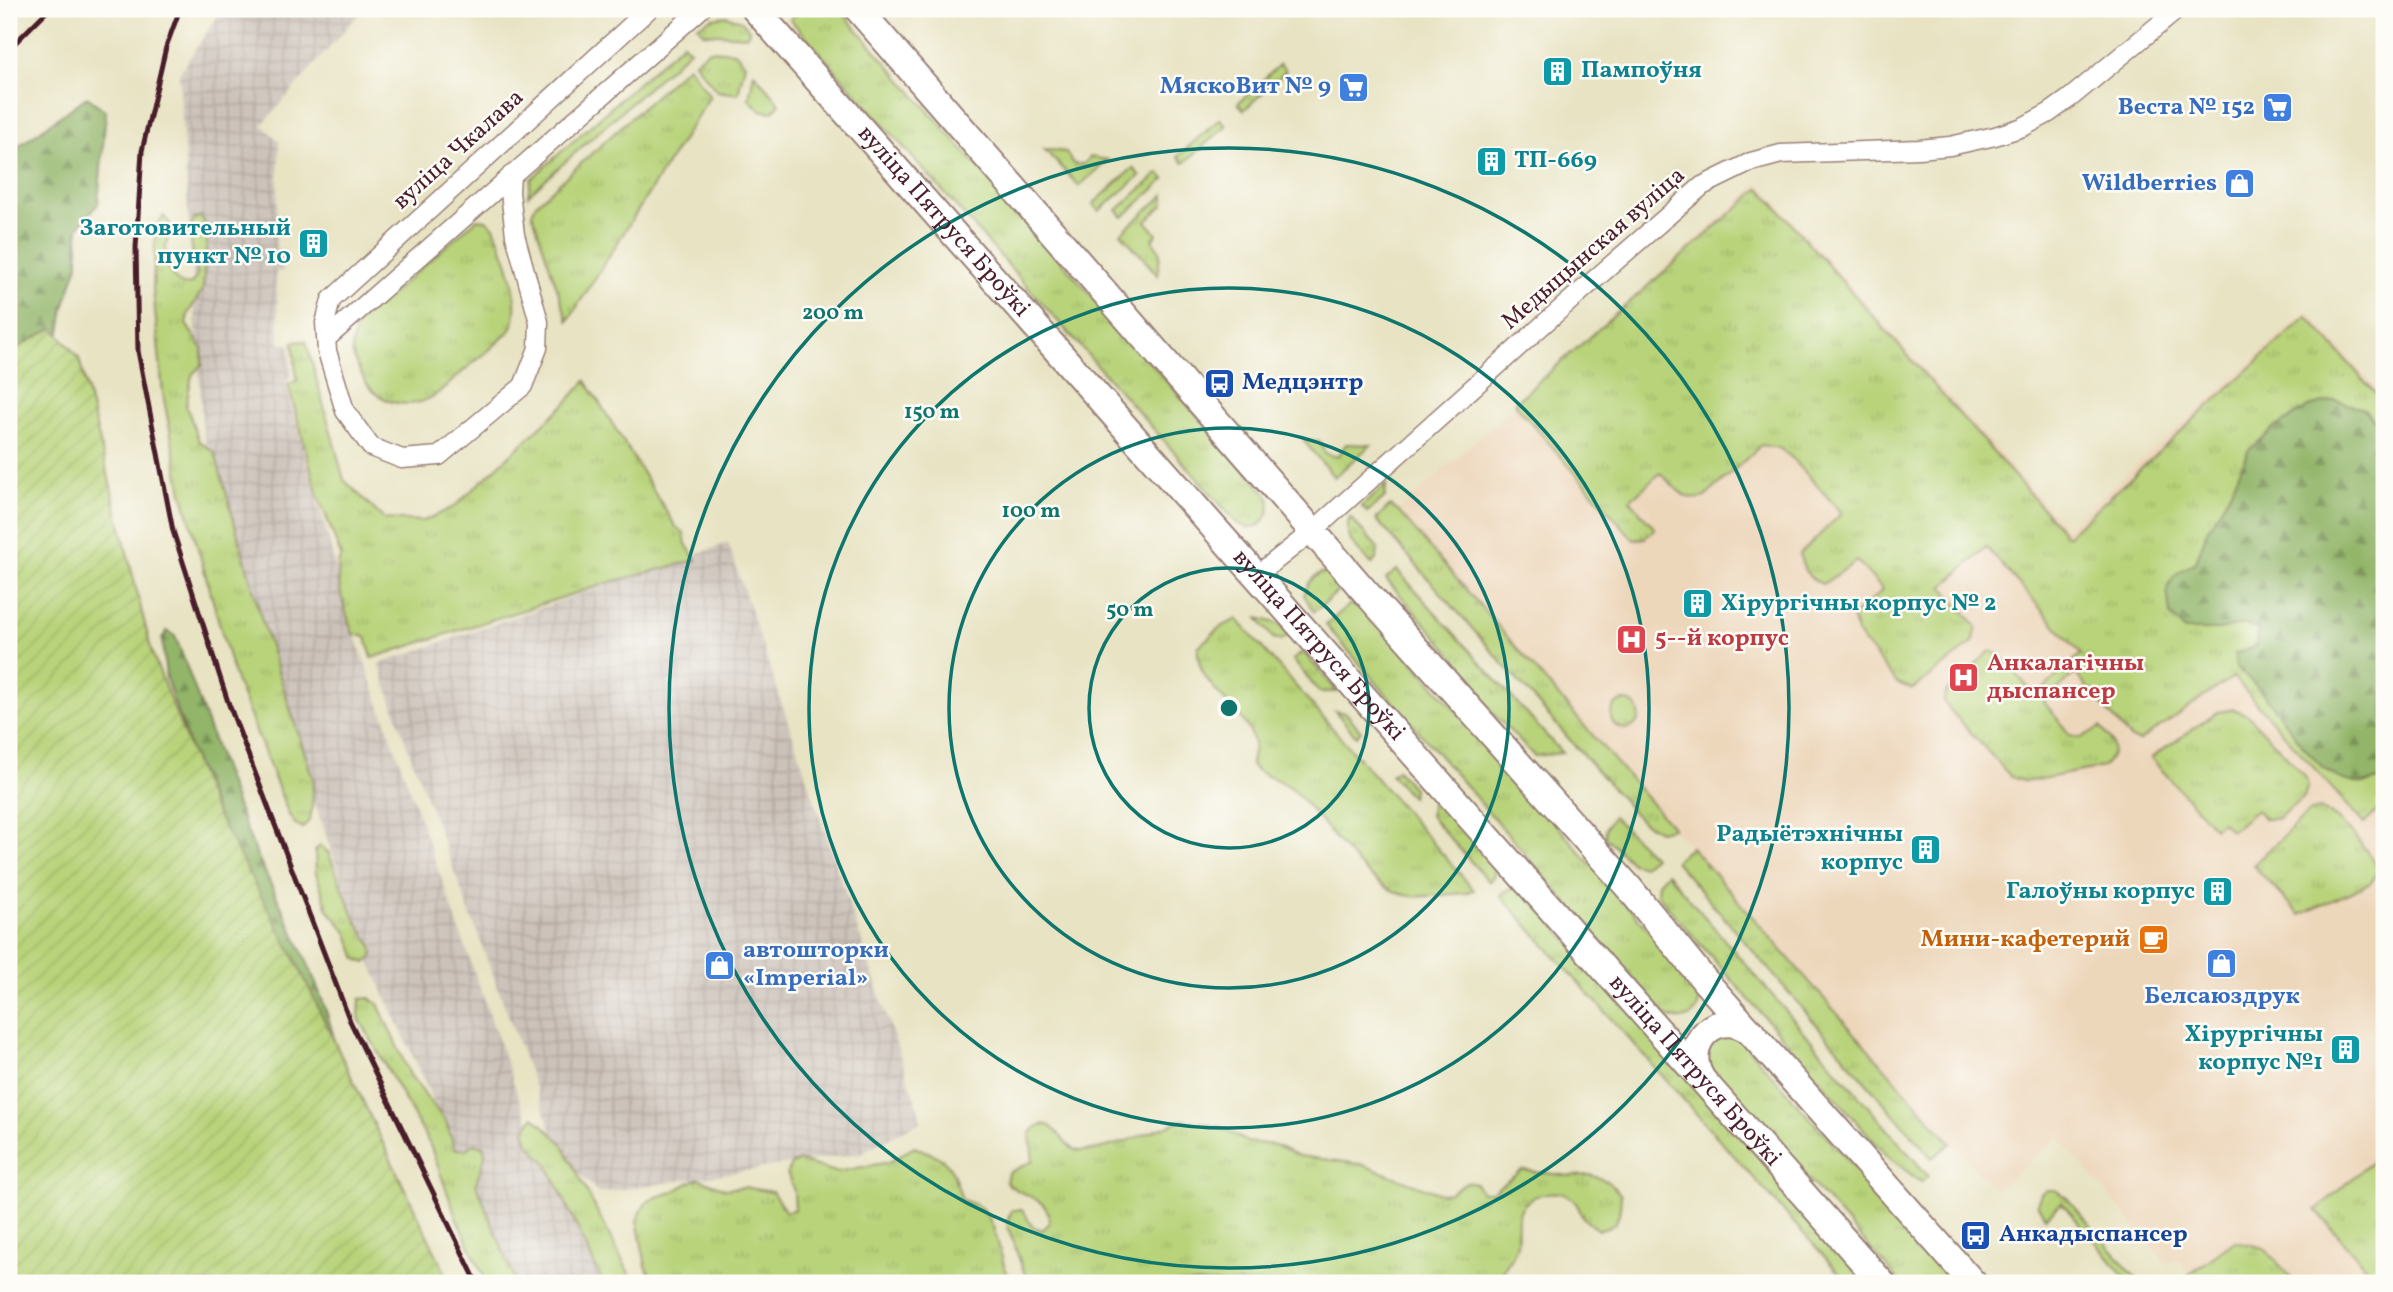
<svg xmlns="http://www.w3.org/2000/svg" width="2393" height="1292" viewBox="0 0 2393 1292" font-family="Vollkorn,serif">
  <defs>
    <pattern id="industrial-grid" width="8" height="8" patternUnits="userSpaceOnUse" patternTransform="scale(1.75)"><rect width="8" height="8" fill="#ccc2b9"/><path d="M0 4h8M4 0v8" fill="none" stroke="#b1a69f"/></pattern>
    <pattern id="grass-tufts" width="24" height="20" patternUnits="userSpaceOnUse" patternTransform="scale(1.75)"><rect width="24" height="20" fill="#b8d379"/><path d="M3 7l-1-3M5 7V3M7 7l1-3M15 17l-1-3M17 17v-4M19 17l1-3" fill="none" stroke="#a0b569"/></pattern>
    <pattern id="forest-firs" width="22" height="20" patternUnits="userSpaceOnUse" patternTransform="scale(1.75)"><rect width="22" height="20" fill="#92b569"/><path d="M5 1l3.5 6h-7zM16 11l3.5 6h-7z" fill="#799357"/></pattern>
    <pattern id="garden-furrows" width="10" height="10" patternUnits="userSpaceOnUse" patternTransform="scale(1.75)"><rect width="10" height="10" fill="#b8d379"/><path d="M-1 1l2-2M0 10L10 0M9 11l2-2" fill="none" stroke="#a0b569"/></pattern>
  </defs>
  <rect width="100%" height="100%" fill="#fdfcf7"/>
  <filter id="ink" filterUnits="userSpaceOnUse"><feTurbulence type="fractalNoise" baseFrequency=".0143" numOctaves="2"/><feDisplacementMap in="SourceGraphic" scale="14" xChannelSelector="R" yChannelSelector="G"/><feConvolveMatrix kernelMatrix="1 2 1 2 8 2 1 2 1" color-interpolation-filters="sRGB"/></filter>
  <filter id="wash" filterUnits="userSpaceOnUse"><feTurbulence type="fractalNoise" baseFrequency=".00686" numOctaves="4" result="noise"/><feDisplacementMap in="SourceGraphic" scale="28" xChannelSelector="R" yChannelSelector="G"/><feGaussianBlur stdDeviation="1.57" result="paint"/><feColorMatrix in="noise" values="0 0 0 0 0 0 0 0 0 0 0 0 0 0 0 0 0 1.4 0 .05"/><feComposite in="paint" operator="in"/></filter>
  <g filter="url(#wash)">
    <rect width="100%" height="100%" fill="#e8e3c3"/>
    <path fill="#edd7bb" d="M1759,182L2066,528L2307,311L2384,397V1283H2296L2264,1248L2235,1241L2190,1274L2178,1259L2167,1264L2059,1138L1995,1191L1673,828L1398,511Z"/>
    <path fill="url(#industrial-grid)" d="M223,9H363L262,125L279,141L276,249H284L283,271L276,272L279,343L290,345L292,377L285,382L352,626L521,1104L608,1283H516L370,962L253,625L203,432L179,73Z
      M728,543L922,1121L861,1153L599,1193L561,1156L406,743L379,664Z"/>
    <path fill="url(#grass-tufts)" stroke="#817952" stroke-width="2" d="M802,9H839L1269,497C1272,511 1265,529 1247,527C1243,527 1240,524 1236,522L790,19Z
      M726,16L742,21L750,30L746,36L703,33L698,26L712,18Z
      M683,43L690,50L528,195L531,179Z
      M709,50L735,52L745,64L738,94L717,91L694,62Z
      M1280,64L1286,71L1244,110L1238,103Z
      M688,66L710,96L568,321L532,213L536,204Z
      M754,73L780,104L772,112L760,110L749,99Z
      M1220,119L1226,126L1184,163L1178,156Z
      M1044,149L1066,152L1073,163C1082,166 1085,164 1090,157L1108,160L1079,186Z
      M1133,168L1140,176L1099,211L1093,204Z
      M1159,173L1165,179L1123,217L1117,210Z
      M1760,188L2067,536L2307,316L2384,403V804L2364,824L2233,677L2139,741L2131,739L2075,673L2044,702L2070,735L2081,738L2100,727C2114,741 2119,751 2103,767L2025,782L2011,777L1950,710L1944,701L1945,693L1990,651L2000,654L2031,691L2038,694L2081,654L1986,547L1943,587L1977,627L1973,643L1913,689L1897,683L1857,633L1852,617L1883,590L1857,561L1823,584C1809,580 1802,569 1800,554L1842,513L1791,457L1779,448L1761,445L1705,497C1683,503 1675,486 1660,473L1630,500L1655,529L1645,538L1634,540L1514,403Z
      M1164,195V204L1146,221L1157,234L1152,240L1160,251L1158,275L1121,233Z
      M164,216L170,224C166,249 158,268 182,285L191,284L197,276L190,236L193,220L201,216L208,229L203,289L188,314L186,324L202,348V364L192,375L186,405L199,441L215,453L263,624L313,779L312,810L309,820L303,828L294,823L289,815L234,675L182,492L163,394L153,290L155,242L158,224Z
      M477,219L486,220L494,227C507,260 522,294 512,328C499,343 483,355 467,368C456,377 446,388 434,396C409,411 378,404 364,379C351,356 348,349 358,323Z
      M306,341L344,480L384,519L424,521L454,507L565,404L586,381L676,527L684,533L686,544L696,560L611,582L372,658L366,637L353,634C346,613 332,575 341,555L318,496L288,384L297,381L293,342Z
      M1303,440L1319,441L1325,453L1333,456L1339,455L1346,444L1371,445L1334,477Z
      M1386,485L1385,497L1367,512L1362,506Z
      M1390,506L1398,511L1673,828L1659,831L1642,822L1376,519Z
      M1350,517L1378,548L1377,558L1372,564C1358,550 1341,538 1350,517Z
      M1397,570L1562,753L1534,756L1490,710L1451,653L1386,579Z
      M1321,573L1330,574L1344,586L1314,612L1304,595C1308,584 1310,578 1321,573Z
      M1357,598L1698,986C1704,1012 1689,1026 1665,1015L1326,625Z
      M1258,618L1279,624L1290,635L1281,640L1273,638Z
      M1237,619L1474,890L1466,893C1448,894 1429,897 1411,896C1367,892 1323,818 1292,789C1280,778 1262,778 1251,765C1251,759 1254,750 1254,744C1248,708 1194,688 1198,647L1219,628Z
      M1303,652L1338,692H1319L1293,660Z
      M1611 715a14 14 0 1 1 28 0a14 14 0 1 1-28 0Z
      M2234,709L2248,715L2305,776L2308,785L2304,797L2277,819H2265L2256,810L2231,831L2222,822L2214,828L2151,758L2218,712Z
      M1335,711L1346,713L1361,731L1356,736Z
      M1397,770L1413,788L1412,797L1391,775Z
      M1432,796L1452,812L1496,860L1494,875L1489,882L1430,816Z
      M2320,809C2340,816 2369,850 2378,870L2371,883L2300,915L2253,865L2309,812Z
      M1613,816L1654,857L1643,866L1632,863L1605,837L1606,828Z
      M320,846L328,852L356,921L372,946L373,956L366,963L357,959L347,932L328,910L316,873L315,851Z
      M1691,847L1951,1143L1932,1158L1675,861Z
      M1667,873L1928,1176L1921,1182L1887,1156L1679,920L1657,894L1658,883Z
      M1516,889L1527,894L1871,1283H1848L1500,895L1507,890Z
      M370,998L378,1004L410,1075L446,1122L455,1149H466L475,1143L484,1147L485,1156L476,1183L516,1283H487L457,1219L430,1145L359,1018L360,999Z
      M1737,1036L1958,1283H1901L1708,1067L1705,1049L1713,1037Z
      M534,1117L562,1143L634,1283H603L548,1165L528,1143L525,1133L528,1124Z
      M1183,1120L1221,1127L1247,1142L1275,1145L1299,1156L1360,1164L1441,1194L1450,1193L1466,1182L1476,1184L1482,1192H1492L1522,1170L1570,1176L1590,1175L1608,1181L1621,1195C1620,1214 1620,1228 1598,1230C1593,1226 1586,1222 1582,1216C1580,1212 1579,1206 1575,1202C1563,1186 1533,1192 1522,1207C1515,1217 1519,1232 1517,1244C1515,1260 1501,1262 1503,1283H1028L1008,1228V1219L1012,1210H1022L1033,1227L1042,1230L1049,1224C1052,1196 1021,1198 1006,1182L1008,1173L1033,1161L1030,1134C1052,1105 1061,1150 1080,1151C1106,1152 1157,1129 1183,1120Z
      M914,1147C951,1160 950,1162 962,1200C967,1202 973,1203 978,1206C998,1219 1000,1262 1010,1283H654L646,1266L637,1220L646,1203L654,1198L672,1192L698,1178L725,1189L744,1187L772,1192L786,1212L795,1209L794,1191L787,1173L791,1164L800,1161L836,1172L889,1162Z
      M2384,1151V1283H2380L2316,1210Z
      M2047,1190H2055L2067,1198L2140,1283H2130L2062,1203L2045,1217L2037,1204L2041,1194Z
      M2235,1241L2264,1248L2296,1283H2181L2190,1274Z"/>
    <path fill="url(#forest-firs)" stroke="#6e6a4a" stroke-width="2" d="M87,97L106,111L98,204L78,227V264L64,308L58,344L34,353L9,347V153Z
      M2334,400L2364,409L2384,431V778C2331,803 2298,736 2270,702C2260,689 2249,678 2236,667L2235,654L2256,646L2259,629L2245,624L2219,630H2185L2170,615L2167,589L2176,574L2196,562L2207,531L2232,489L2248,451L2274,428L2309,407Z
      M167,631L175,636C202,704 223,774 251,841C279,907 316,968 334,1038L324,1045L224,832L191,751L166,678L162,639Z"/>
    <path fill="url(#garden-furrows)" stroke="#817952" stroke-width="2" d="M53,328L79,358L152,653L211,803L294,957L450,1283H21L9,1274V352Z"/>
  </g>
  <g filter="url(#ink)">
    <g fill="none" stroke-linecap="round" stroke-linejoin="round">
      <defs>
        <path id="street" d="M511,175L510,192L515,235L539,322L538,348L523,386L439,456L402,459L371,447L345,411L327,351L325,323L331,300L649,9
          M326,339L701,9
          M1256,576L1314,530L1555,314L1702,186L1751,162L1781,154L1919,149L1950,146L1995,136L2023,127L2049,113L2070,98L2178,9"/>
        <g id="secondary">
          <path id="s1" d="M755,9L1882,1283"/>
          <path d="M858,9L1362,588L1630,889L1705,981L1973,1283"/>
          <path d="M1701,1078C1681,1043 1718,1006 1751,1032"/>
        </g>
      </defs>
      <use href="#street" stroke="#998177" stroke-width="21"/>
      <use href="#secondary" stroke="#998177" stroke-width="30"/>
      <use href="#street" stroke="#fff" stroke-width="18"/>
      <use href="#secondary" stroke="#fff" stroke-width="26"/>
      <path stroke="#4a1f2b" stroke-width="5" d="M180,9L166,47L142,151L136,248L138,351L173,531L228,702L350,1021L477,1283
        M9,49L49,9"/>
    </g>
  </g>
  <g fill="none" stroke="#0f766e" stroke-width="3.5">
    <circle cx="1229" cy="708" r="140"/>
    <circle cx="1229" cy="708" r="280"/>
    <circle cx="1229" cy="708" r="420"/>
    <circle cx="1229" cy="708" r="560"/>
  </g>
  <defs>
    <symbol id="building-square" viewBox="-11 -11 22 22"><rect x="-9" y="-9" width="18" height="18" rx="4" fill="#0f9aa8" stroke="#fdfcf7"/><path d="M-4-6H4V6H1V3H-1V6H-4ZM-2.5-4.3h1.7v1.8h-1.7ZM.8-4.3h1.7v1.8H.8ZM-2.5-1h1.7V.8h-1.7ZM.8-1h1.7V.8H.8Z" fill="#fff"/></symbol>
    <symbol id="supermarket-square" viewBox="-11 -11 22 22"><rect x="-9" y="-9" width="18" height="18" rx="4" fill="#3f7fe0" stroke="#fdfcf7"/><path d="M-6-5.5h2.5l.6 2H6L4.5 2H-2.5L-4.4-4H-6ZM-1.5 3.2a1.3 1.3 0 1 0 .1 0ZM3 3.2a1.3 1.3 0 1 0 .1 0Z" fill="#fff"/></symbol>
    <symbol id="shop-square" viewBox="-11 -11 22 22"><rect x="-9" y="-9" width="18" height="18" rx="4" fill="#3f7fe0" stroke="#fdfcf7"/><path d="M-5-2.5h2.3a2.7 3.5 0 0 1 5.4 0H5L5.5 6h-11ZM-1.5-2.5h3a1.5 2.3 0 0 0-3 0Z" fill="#fff"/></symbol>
    <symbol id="bus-square" viewBox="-11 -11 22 22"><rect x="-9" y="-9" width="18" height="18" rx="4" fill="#1a4fb4" stroke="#fdfcf7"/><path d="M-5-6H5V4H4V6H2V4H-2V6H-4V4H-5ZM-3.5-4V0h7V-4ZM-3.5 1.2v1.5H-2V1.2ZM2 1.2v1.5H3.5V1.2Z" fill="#fff"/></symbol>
    <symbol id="hospital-square" viewBox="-11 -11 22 22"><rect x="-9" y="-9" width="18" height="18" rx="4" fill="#e0444e" stroke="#fdfcf7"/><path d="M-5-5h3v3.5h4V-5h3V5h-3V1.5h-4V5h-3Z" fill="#fff"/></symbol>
    <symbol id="cafe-square" viewBox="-11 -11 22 22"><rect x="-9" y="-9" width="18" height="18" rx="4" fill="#e8710a" stroke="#fdfcf7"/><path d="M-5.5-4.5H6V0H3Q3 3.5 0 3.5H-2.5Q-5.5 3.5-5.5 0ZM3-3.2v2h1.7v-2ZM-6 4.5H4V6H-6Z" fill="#fff"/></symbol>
  </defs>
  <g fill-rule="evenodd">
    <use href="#building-square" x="1540" y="54" width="35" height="35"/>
    <use href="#supermarket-square" x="1336" y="70" width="35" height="35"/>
    <use href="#supermarket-square" x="2260" y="90" width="35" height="35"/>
    <use href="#building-square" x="1474" y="144" width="35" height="35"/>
    <use href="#shop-square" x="2222" y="166" width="35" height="35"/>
    <use href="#building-square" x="296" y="226" width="35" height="35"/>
    <use href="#bus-square" x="1202" y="366" width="35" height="35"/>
    <use href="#building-square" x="1680" y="586" width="35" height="35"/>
    <use href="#hospital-square" x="1614" y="622" width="35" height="35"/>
    <use href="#hospital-square" x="1946" y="660" width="35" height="35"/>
    <use href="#building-square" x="1908" y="832" width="35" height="35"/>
    <use href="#building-square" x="2200" y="874" width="35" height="35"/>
    <use href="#cafe-square" x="2136" y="922" width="35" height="35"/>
    <use href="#shop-square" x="2204" y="946" width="35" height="35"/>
    <use href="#shop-square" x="702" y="948" width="35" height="35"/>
    <use href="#building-square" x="2328" y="1032" width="35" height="35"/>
    <use href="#bus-square" x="1958" y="1218" width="35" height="35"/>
  </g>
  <g text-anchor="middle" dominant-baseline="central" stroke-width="5" stroke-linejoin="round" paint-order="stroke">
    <g font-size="24" font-weight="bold" fill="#0d838f" stroke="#fdfcf7" text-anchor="end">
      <text x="1581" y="71" text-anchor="start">Пампоўня</text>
      <text x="1514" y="161" text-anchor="start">ТП-669</text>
      <text x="291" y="229">Заготовительный<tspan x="291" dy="28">пункт № 10</tspan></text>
      <text x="1721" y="604" text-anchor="start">Хірургічны корпус № 2</text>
      <text x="1903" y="835">Радыётэхнічны<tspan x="1903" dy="28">корпус</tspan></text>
      <text x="2195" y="892">Галоўны корпус</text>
      <text x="2323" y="1035">Хірургічны<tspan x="2323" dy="28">корпус №1</tspan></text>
    </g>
    <g font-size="24" font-weight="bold" fill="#366cbe" stroke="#fdfcf7" text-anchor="end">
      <text x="1331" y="87">МяскоВит № 9</text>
      <text x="2255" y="108">Веста № 152</text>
      <text x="2217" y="184">Wildberries</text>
      <text x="743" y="951" text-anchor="start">автошторки<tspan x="743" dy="28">«Imperial»</tspan></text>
      <text x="2222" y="997" text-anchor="middle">Белсаюздрук</text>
    </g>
    <g font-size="24" fill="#4a1f2b" stroke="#fdfcf7">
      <text transform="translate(459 150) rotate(-42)">вуліца Чкалава</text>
      <text stroke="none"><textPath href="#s1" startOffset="284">вуліца Пятруся Броўкі</textPath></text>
      <text transform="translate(1594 249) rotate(-41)">Медыцынская вуліца</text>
      <text stroke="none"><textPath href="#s1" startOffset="850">вуліца Пятруся Броўкі</textPath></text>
      <text stroke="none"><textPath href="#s1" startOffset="1418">вуліца Пятруся Броўкі</textPath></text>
    </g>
    <g font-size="24" font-weight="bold" fill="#164399" stroke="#fdfcf7" text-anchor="start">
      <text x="1242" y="383">Медцэнтр</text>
      <text x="1999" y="1235">Анкадыспансер</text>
    </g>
    <g font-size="24" font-weight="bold" fill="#be3a42" stroke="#fdfcf7" text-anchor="start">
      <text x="1655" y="639">5--й корпус</text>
      <text x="1987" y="664">Анкалагічны<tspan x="1987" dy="28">дыспансер</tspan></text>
    </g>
    <g font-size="24" font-weight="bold" fill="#c56008" stroke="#fdfcf7" text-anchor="end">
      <text x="2130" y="940">Мини-кафетерий</text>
    </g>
  </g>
  <circle cx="1229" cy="708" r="10" fill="#0f766e" stroke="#fdfcf7" stroke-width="3.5"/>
  <g font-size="21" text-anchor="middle" font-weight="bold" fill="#0f766e" stroke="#fdfcf7" stroke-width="5" stroke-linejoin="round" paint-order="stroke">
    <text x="833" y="319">200 m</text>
    <text x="932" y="418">150 m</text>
    <text x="1031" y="517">100 m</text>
    <text x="1130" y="616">50 m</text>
  </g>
  <rect width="2393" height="1292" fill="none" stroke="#fdfcf7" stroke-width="35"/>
</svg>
